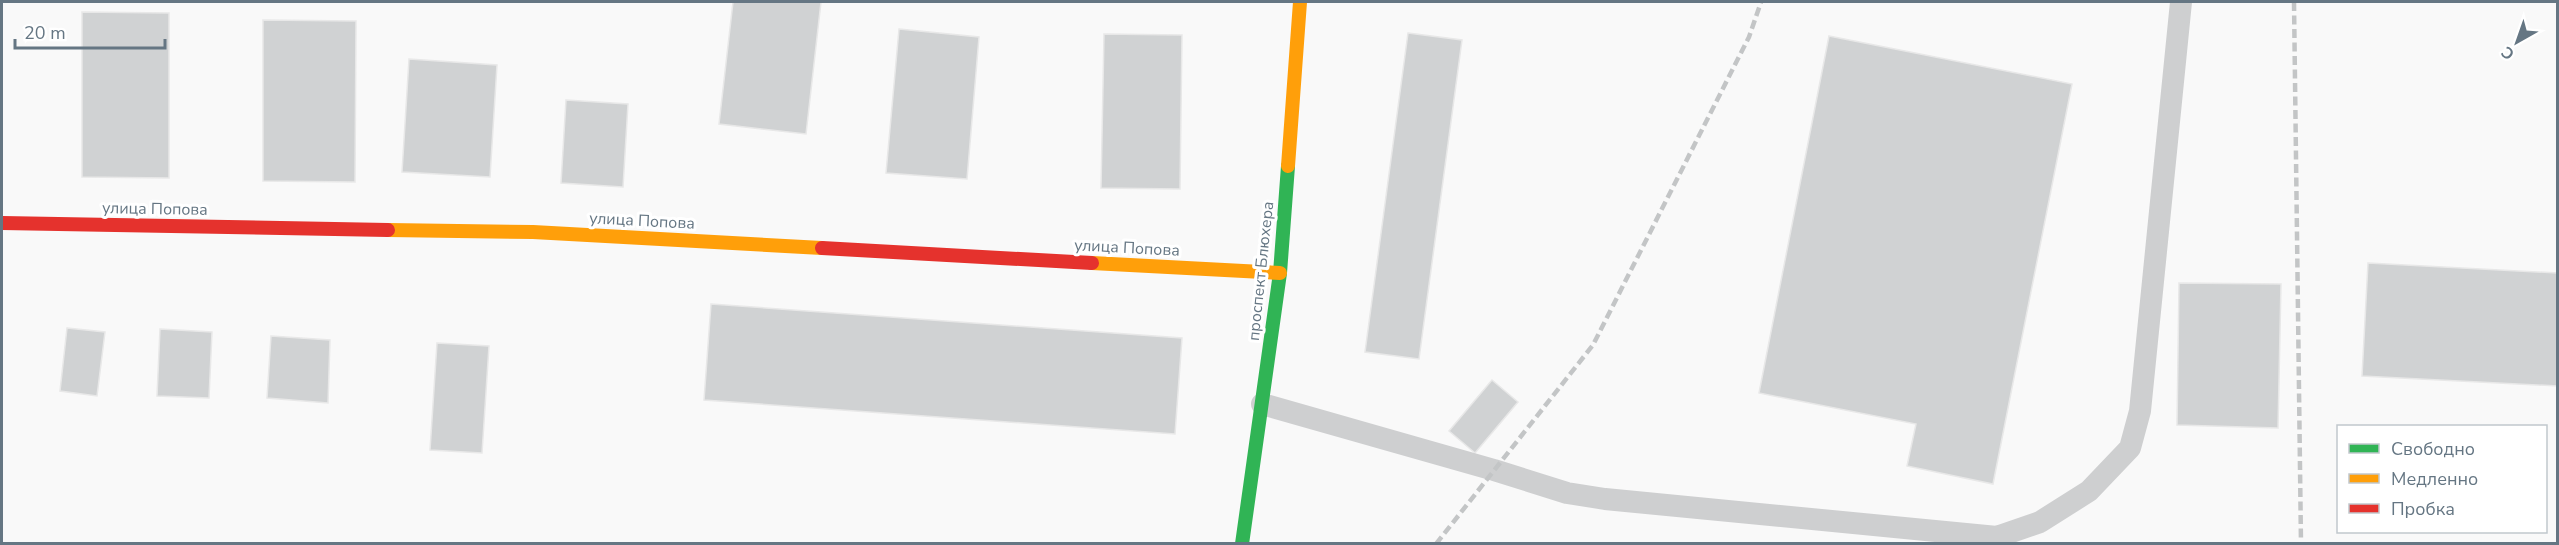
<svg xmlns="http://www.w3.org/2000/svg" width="2559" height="545" viewBox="0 0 2559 545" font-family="'Nunito Sans',sans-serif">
  <rect width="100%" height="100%" fill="#f9f9f9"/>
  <path fill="#d0d2d3" stroke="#e8e8e8" stroke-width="1.5" d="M733,2H821L806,134L719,124Z
    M82,12L169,13V178L82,177Z
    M263,20L356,21L355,182L263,181Z
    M899,29L979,37L967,179L886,173Z
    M1408,33L1462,40L1419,359L1365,352Z
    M1104,34L1182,35L1180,189L1101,188Z
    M1829,36L2072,84L1993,484L1907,466L1916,424L1759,393Z
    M409,59L497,65L490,177L402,172Z
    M566,100L628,104L623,187L561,183Z
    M2368,263L2558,273V386L2362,376Z
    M2179,283L2281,284L2278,428L2177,425Z
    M711,304L1182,338L1175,434L704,400Z
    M67,328L105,332L97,396L60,391Z
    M160,329L212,332L209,398L157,396Z
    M271,336L330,340L328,403L267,398Z
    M437,343L489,346L482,453L430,450Z
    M1492,380L1518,402L1475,453L1449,431Z"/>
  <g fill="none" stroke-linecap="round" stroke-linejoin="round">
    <path stroke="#cecfd0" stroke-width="22" d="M1262,404L1494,470L1567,493L1605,499L1997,537L2040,522L2089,491L2130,448L2140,411L2181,2"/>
    <path stroke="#30b455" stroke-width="14" d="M1242,544L1280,273L1288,166"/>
    <path stroke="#ff9f0a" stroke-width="14" d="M1288,166L1300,2
      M388,230L533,232L822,248
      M1092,263L1280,273"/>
    <path stroke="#e5322d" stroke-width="14" d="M2,223L388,230
      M822,248L1092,263"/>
    <path stroke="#c3c5c6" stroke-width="4.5" stroke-dasharray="9 4.5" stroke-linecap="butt" d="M2294,2L2301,544
      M1436,544L1593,345L1749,37L1761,2"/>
  </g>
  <g text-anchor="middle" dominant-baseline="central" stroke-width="6" stroke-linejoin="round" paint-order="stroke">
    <g font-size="16" fill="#657683" stroke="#fff">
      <text transform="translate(155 209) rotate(1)">улица Попова</text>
      <text transform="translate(642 221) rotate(3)">улица Попова</text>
      <text transform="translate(1127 248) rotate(3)">улица Попова</text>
      <text transform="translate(1261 271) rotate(-84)">проспект Блюхера</text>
    </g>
  </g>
  <rect width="2559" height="545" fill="none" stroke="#657683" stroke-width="6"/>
  <rect x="2337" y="425" width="210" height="108" fill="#ffffff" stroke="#c1c8cd" stroke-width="1.5"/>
  <rect x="2349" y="444" width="30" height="9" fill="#30b455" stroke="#c1c8cd" stroke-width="1.5"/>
  <text x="2391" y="455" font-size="18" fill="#657683">Свободно</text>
  <rect x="2349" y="474" width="30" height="9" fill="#ff9f0a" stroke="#c1c8cd" stroke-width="1.5"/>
  <text x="2391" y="485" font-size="18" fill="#657683">Медленно</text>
  <rect x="2349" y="504" width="30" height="9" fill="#e5322d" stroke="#c1c8cd" stroke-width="1.5"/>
  <text x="2391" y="515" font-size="18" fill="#657683">Пробка</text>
  <g transform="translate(2517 42) rotate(220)" stroke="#ffffff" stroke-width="4.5" paint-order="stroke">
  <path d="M0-4.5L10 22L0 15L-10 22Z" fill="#657683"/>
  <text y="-9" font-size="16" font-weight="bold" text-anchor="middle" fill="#657683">С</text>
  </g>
  <path d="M15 39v9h150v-9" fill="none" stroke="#657683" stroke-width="3"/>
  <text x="24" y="39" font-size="18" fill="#657683" stroke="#ffffff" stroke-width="4.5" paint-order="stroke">20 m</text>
</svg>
